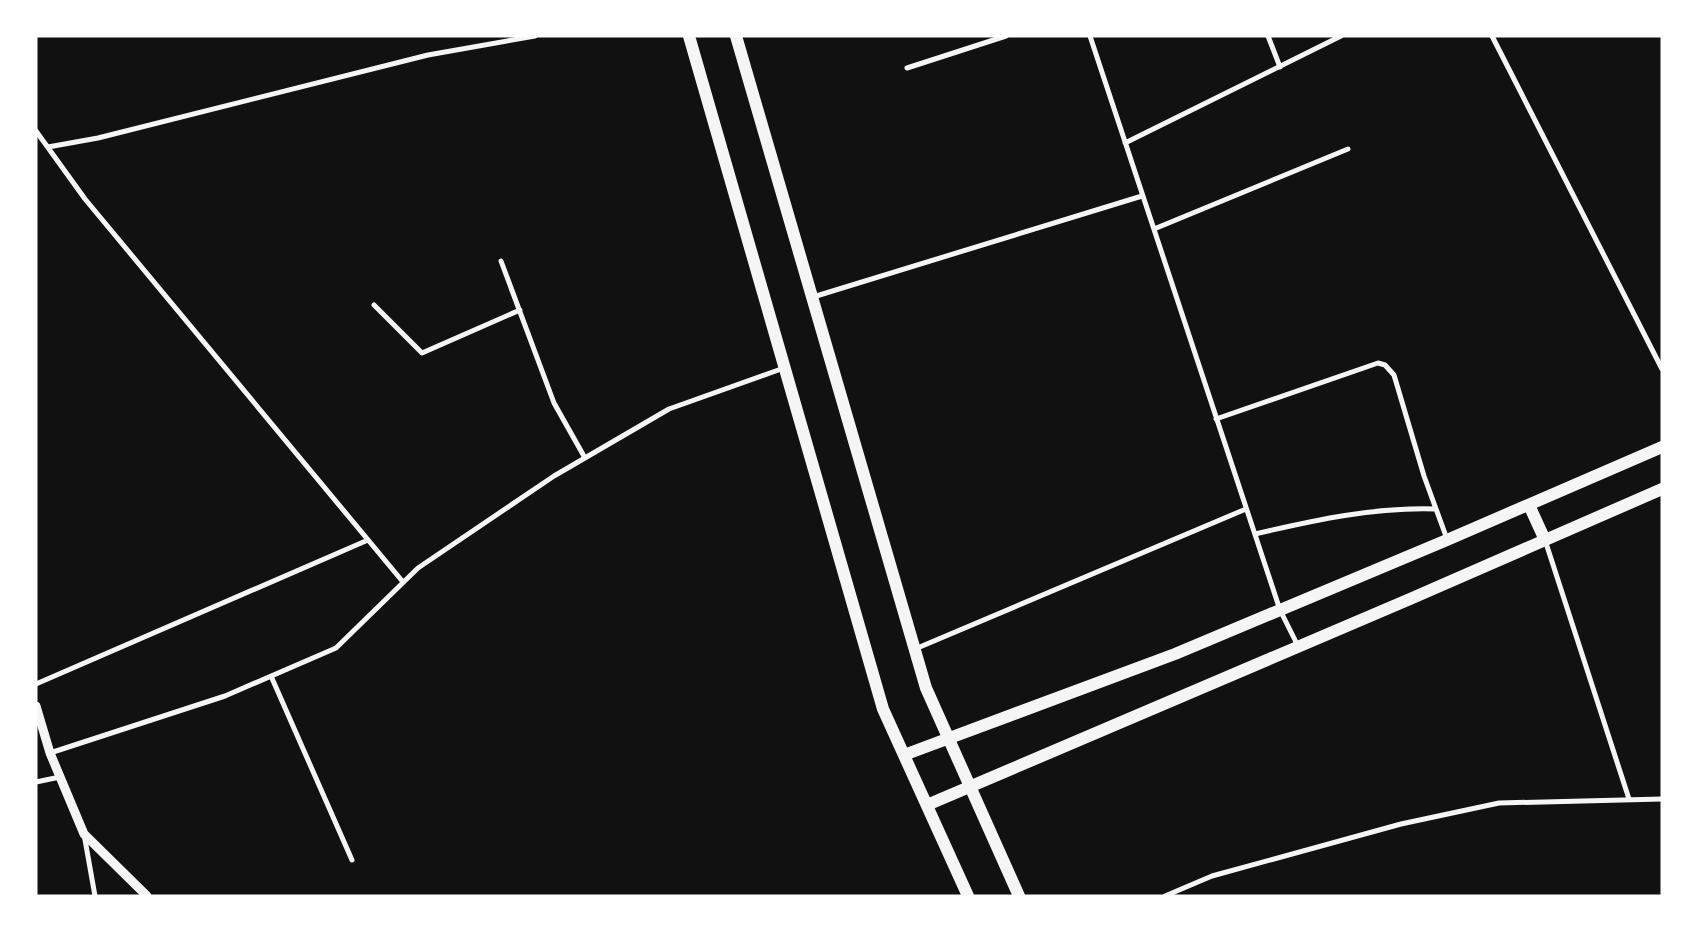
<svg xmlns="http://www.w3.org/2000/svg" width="1698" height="932" viewBox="0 0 1698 932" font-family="'Fira Sans Condensed',sans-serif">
  <rect width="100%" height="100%" fill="#111"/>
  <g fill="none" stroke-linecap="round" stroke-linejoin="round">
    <path stroke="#f5f5f5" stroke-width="5" d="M1090,36L1280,610L1298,646
      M1268,36L1280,67
      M1492,36L1662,369
      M907,68L1006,36
      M36,131L85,199L403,582
      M1125,143L1341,36
      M48,147L98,138L428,55L535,36
      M1154,229L1348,149
      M501,261L554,403L585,458
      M813,297L1142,196
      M374,305L422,353L520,310
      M1216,419L1378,363L1385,365L1394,375L1424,476L1447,539
      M1255,534C1315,520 1374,507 1436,509
      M1545,540L1629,799
      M915,649L1246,509
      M271,676L352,860
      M36,684L368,540
      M50,753L225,696L336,648L418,568L554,476L669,409L784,368
      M36,782L60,777
      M84,834L95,896
      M1165,896L1212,876L1401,824L1499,803L1662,799"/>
    <path stroke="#f5f5f5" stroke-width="9" d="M36,706L50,753L84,834L147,896"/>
    <path stroke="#f5f5f5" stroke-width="12" d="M689,36L883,709L968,896
      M736,36L926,688L1019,896
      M1529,505L1545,540
      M904,755L1175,654L1447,540L1662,447
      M927,805L1410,599L1662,489"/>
  </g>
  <rect width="1698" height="932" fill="none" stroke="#ffffff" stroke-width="75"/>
</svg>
